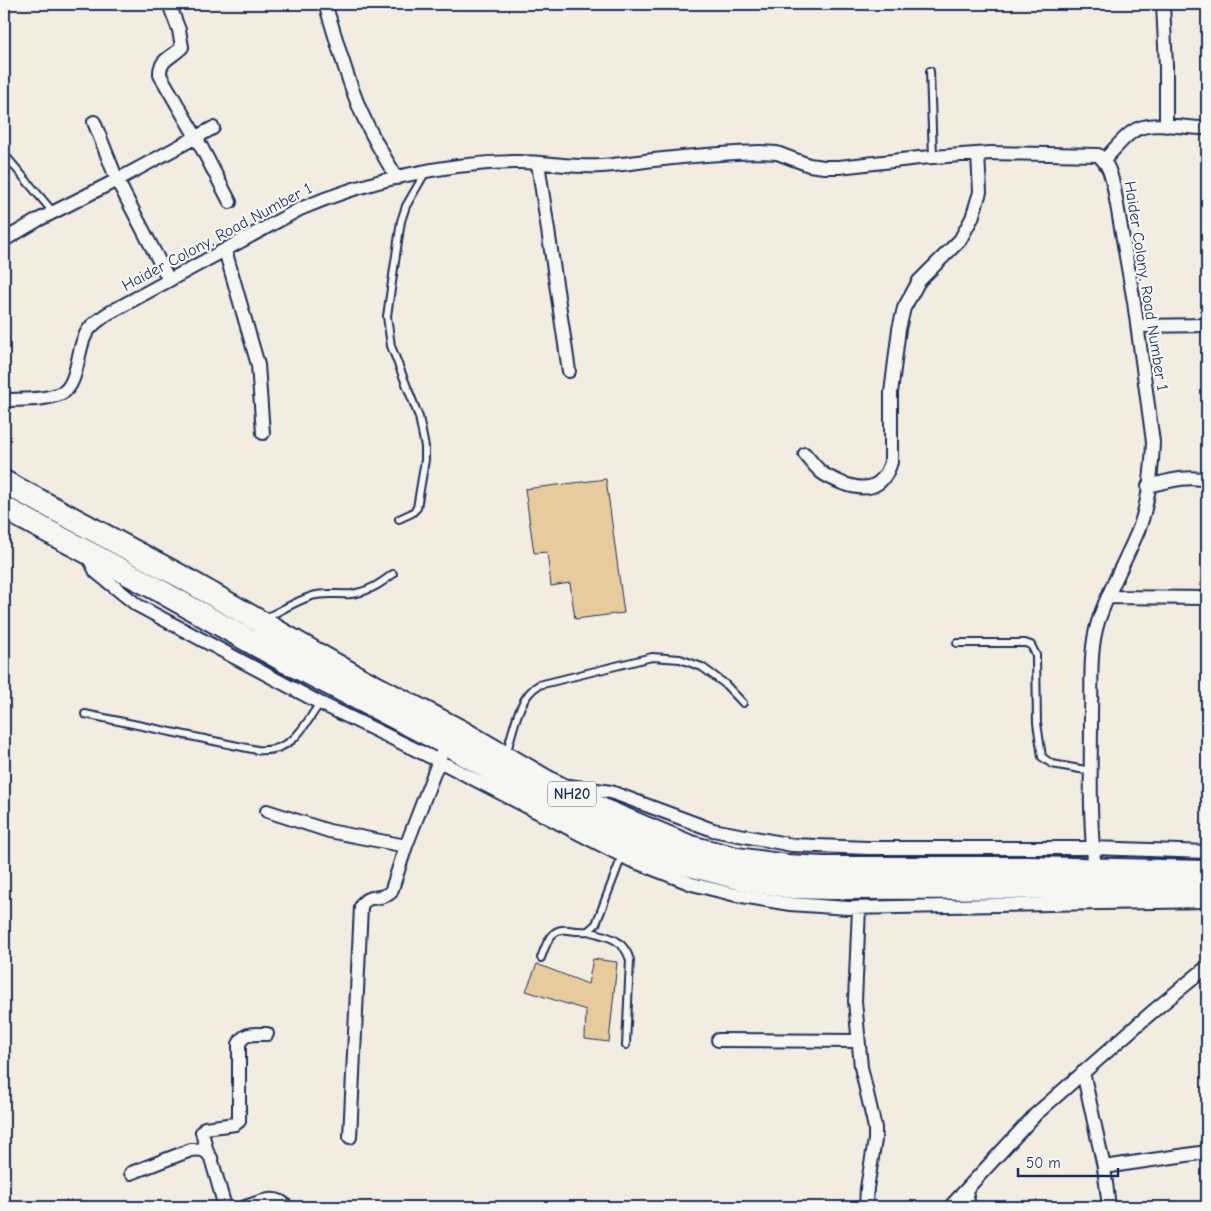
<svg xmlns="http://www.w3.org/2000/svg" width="1211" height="1211" viewBox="0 0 1211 1211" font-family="'Comic Neue',sans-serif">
  <rect width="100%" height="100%" fill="#f3ede1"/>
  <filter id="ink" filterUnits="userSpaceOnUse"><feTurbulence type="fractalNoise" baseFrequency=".02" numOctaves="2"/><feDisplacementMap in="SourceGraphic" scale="10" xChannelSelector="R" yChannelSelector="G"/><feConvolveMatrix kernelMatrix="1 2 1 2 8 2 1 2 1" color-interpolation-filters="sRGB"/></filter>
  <g filter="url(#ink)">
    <path fill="#e8cb9c" stroke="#1b2f5e" d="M606,479L624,613L575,619L570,583L551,586L547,552L534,553L525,489Z
      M593,959L617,962L609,1042L585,1039L586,1010L526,991L537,964L588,984Z"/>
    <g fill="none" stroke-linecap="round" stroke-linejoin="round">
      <defs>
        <path id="lane" d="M930,71L933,157
          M4,154L53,212
          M399,519L412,513L417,508L425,460V447L419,417L391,346L387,316L401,221L406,206L425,173
          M266,618C280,611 296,601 312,596C325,592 338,595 351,594C368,592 380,584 393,574
          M957,643H1025L1031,645L1036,655L1037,723L1042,757L1052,764L1091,771
          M85,714L257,750C292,753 302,729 320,703
          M506,754C513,733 518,696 539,685L652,657L680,659L702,667L725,684L743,703
          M588,931C608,937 623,938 630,960L626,1045
          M541,958C546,945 550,927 568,930C574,931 581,932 588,931L596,924L622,856"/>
        <path id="street" d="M169,4L179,30L182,47C173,57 159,59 160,75L196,137L230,202
          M325,4C337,40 346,78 362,114C372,136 384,157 397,178
          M1163,4L1166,66V126
          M94,122L117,180L169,280
          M1104,160C1113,151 1122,139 1132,132C1150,119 1187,129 1207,128
          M538,163L569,371
          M4,240L38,220L117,180L213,128
          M225,250L258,365L263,433
          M1138,326L1207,325
          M4,400C23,399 44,401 62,393C78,385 77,351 85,336C89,326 99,320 107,314L300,209C365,181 443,163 514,162C543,161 572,168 601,166C619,165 637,162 654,160C689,156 725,153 760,152L777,153L809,165L824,167H839L919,158L990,153L1098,155C1109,164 1111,175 1114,188L1134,302L1153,442C1152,469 1148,506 1138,531C1125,562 1108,591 1098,622C1089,651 1092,684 1091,713C1091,765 1089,818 1095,869
          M805,454C810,460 815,467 821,472C827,477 835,480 842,483C866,492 883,489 891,462V393L899,329L904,308L919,281L960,240L972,218L980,192L978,154
          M1148,486C1169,481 1186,475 1207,480
          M87,554L96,572L137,605L320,703L439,761L630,860L692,884L736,895L790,904L848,908L1207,901
          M1108,597L1207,598
          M569,786L611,792L713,830L792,845L868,848H1093L1207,852
          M267,811L329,831L406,846
          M859,908L855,1001L861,1067L875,1128V1140L867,1188L866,1207
          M718,1040L858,1041
          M1083,1072L1104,1167L1109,1207
          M350,1137L361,907C366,892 381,902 391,892L406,846L441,755
          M207,1152L202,1132L205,1128L235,1124L239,1121V1044C244,1032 255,1034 267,1034
          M1104,1167L1207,1152
          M131,1173L191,1150C201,1149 206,1149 211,1158L225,1207
          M966,1190L969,1207
          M245,1207C259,1203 276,1193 287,1207
          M950,1207L1036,1114L1151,1013L1207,967"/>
        <path id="highway" d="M4,482L180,576L360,679L460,731L549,783L607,812L690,847L737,859L787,866L824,868H1028L1207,872
          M4,508L155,588L285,661L445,743L534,794L640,847L686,864L747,880L792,887L830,888L1199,887"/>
      </defs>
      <use href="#lane" stroke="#1b2f5e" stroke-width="10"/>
      <use href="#street" stroke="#1b2f5e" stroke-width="16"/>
      <use href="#highway" stroke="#1b2f5e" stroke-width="26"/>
      <use href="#lane" stroke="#f6f6f2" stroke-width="6"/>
      <use href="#street" stroke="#f6f6f2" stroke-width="12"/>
      <use href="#highway" stroke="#f6f6f2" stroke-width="22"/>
    </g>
  </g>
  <g text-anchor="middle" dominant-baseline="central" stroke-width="4.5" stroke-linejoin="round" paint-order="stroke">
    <rect fill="#f6f6f2" stroke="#5d6b8a" stroke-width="1" x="548" y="781.5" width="48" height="25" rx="4"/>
    <g font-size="15" font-weight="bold" fill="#1b2f5e">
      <text x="572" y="794">NH20</text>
    </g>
    <g font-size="16" fill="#1b2f5e" stroke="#f6f6f2">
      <text transform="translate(217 237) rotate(-28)">Haider Colony, Road Number 1</text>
      <text transform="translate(1146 286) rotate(81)">Haider Colony, Road Number 1</text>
    </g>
  </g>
  <rect width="1211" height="1211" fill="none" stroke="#f6f6f2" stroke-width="20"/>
  <rect x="10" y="10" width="1191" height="1191" fill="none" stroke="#1b2f5e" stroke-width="2" filter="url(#ink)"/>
  <path d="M1018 1168v8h100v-8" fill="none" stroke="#1b2f5e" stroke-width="2.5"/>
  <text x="1026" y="1168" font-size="15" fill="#1b2f5e" stroke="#f6f6f2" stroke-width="4" paint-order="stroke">50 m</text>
</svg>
